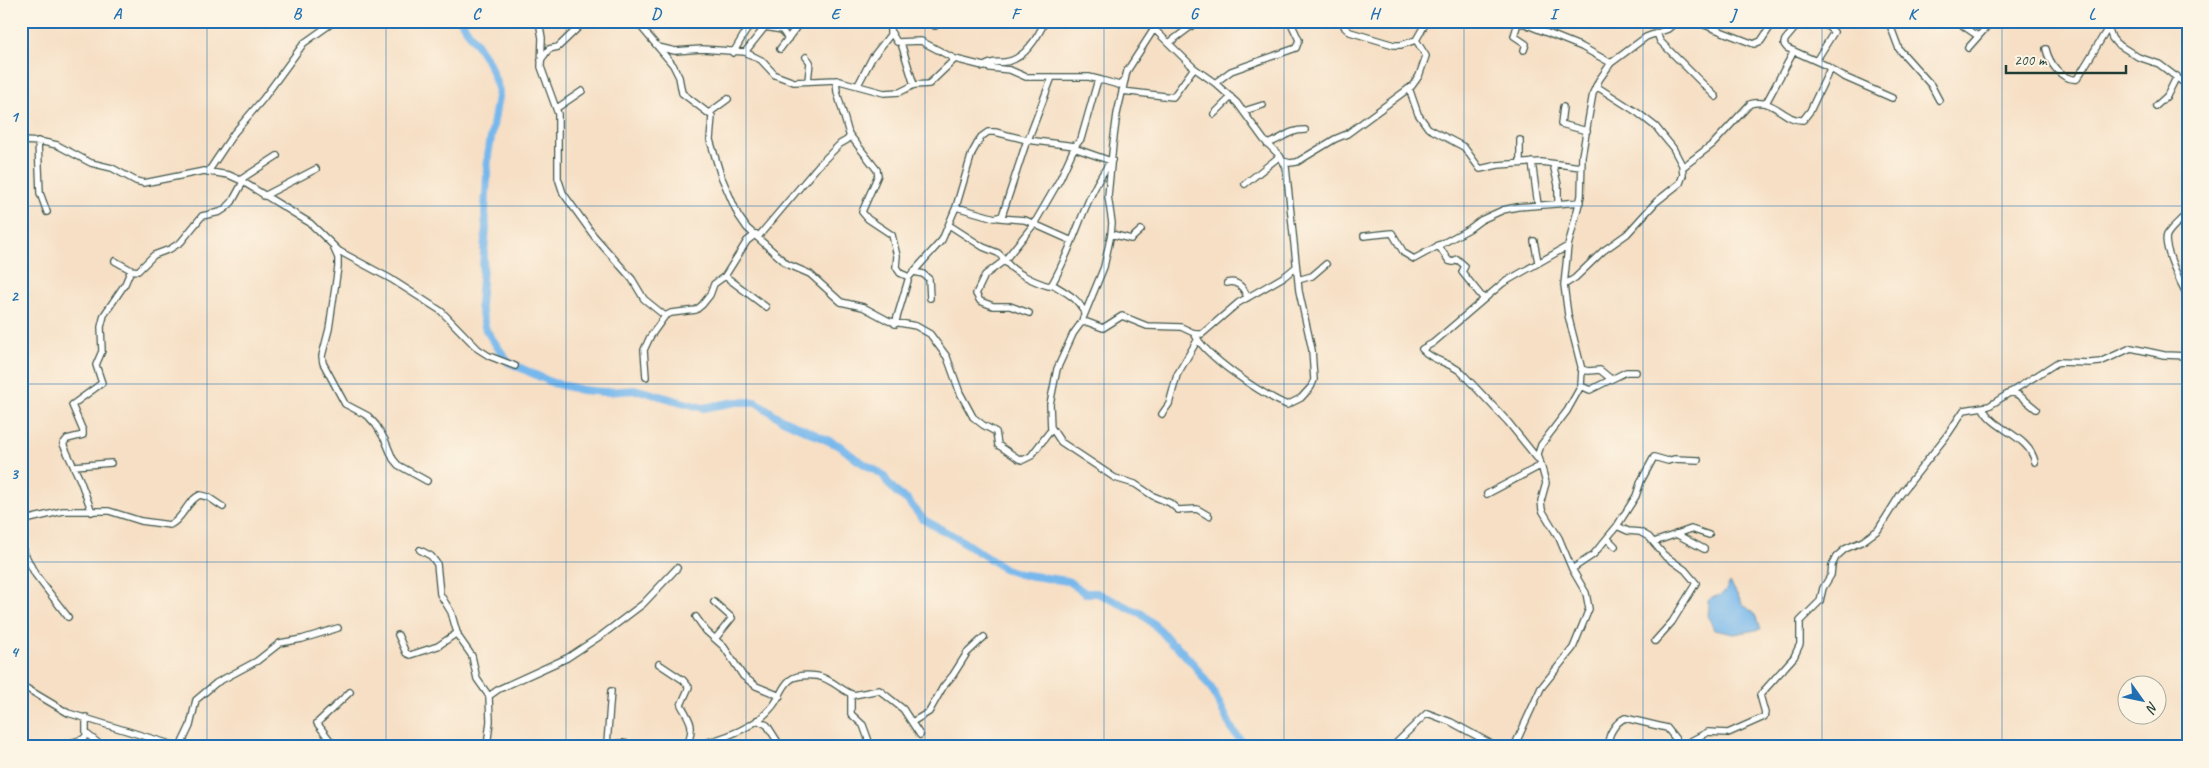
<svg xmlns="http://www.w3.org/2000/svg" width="2209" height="768" viewBox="0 0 2209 768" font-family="Caveat,sans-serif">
  <rect width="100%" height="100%" fill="#fcf5e5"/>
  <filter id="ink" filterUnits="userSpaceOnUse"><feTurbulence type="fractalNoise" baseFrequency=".02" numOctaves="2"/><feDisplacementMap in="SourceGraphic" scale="10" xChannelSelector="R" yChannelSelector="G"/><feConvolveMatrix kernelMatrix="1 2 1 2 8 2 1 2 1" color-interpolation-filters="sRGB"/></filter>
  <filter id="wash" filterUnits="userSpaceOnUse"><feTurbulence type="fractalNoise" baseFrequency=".0096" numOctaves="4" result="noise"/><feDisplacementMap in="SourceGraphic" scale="20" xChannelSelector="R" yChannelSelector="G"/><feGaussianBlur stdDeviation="1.12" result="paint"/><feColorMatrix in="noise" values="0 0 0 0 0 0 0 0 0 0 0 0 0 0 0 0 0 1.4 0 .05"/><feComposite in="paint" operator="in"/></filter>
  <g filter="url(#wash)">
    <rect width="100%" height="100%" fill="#f6dfc5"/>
    <path fill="#77b8ec" stroke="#4b7a90" d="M1730,582L1742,603L1757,617L1761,629L1734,634L1714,630L1708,616L1709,607L1707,602L1712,597C1724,596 1725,592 1730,582Z"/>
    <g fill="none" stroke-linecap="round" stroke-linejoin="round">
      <path stroke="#77b8ec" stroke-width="8" d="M461,21L489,63L499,91L488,155L485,213L486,228L480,305L486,330L508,362L553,383L582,390L604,392L638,390L703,408L736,402H756L781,419L840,446L856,459L883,475L888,483L897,493L907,500L924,520L959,539L1005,569L1019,574L1068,581L1085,593H1097L1142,614L1162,632L1171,643L1176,645L1195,666L1213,691L1233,731L1246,747"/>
    </g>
  </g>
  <g filter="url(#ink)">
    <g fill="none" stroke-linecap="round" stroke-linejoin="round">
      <defs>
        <path id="minor" d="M539,21L542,38L541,67L558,114V178L563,193L594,236L632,279L644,299L665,316
          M636,21L673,65L679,77L682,93L712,116L710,140L721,176L738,215L747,228L787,264L810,274L841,302L863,307L889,321L916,326L930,334L947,357L960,393L973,417L983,425L996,432L998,445L1019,459L1023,460L1031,456L1051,430L1050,404L1057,369L1073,334L1081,323L1087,322L1103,328L1122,316L1147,326L1181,327L1196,334H1202L1238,303L1285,276L1296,267
          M934,21L935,26
          M1146,21L1194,68L1215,83L1237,103L1264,140L1280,156L1286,167L1299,291L1312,350L1314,380L1311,387L1301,398L1287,405C1262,394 1205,357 1194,333
          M1342,21L1345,28L1350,32L1394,45H1401L1416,40L1427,21
          M1694,21L1754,44L1761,41L1774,21
          M1801,21L1785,40L1784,44L1787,48L1825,65L1842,76L1892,98
          M1887,21L1891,25L1899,21
          M1956,21L1978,36
          M2106,21L2112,38L2116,43L2138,57L2159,64L2188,86
          M1890,25L1899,49L1931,85L1939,100
          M891,32L897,42L921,41L955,59L991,68L1010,70L1026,77H1089L1101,80
          M1657,33L1660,41L1716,97
          M901,43L914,85
          M1169,43L1198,21
          M658,47L675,51L702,49L745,52L761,60L775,75L794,82L836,80L884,93L900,92L914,85L929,84L955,59
          M1968,48L1992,21
          M780,49L801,21
          M2046,49C2049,62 2061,81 2077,79L2108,28
          M1524,50L1526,44L1514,36L1518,23L1525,24L1582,47L1611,63
          M745,52L765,27L782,30L788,39
          M733,53L752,21
          M806,57L810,62L808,81
          M541,60L549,49L558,47L585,21
          M1816,61L1834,32L1821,21
          M983,67C991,61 995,63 1005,62C1024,60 1038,37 1045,21
          M836,80L837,92L849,134L877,170L878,175L862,212L868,219L892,235L897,256L896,267L900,273L909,277
          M1215,83L1231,71L1296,48L1299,40L1290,21
          M858,85L872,58L890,35V29L886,21
          M1409,88L1418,114L1428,128L1464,147L1480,169L1498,165L1541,162L1581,167
          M1122,91L1173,97L1194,68
          M1766,103L1794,51
          M2156,106L2167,96L2177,76
          M1563,107L1561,124L1587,131
          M557,108L582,91
          M1244,111L1263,105
          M709,113L728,99
          M1214,114L1231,97
          M1028,140L1052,77
          M1520,140V163
          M21,141L43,142L57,145L91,163L112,168L136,181L144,183L204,171L229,175L240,180L310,223L339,251L391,279L441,311L478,349L489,356L515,366
          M38,141L40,193L47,212
          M1267,144C1283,139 1288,130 1305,130
          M1075,146L1060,179L1034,224L1005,260C1010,271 1037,283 1049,286L1052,284C1065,292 1080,299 1084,313
          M1074,148L1111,161
          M1283,161L1290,163L1297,162L1335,139L1347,134L1412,86L1419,76L1426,56L1416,40
          M1532,162L1538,205
          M1553,164L1558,185V203
          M1683,167L1713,144L1750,104C1775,97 1783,121 1803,120L1810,111L1830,69
          M208,172L234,133L263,99L304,43L335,21
          M240,180L277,156
          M1245,184L1280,156
          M264,196L316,169
          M956,207L995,218L1002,216L1027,140
          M2188,212C2182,220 2172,226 2167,235C2162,246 2182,286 2188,297
          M1000,218L1025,220L1072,241
          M949,225L983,247L998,253L1005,260L985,275L976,294L980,301L993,306H1010L1029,313
          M1111,234L1131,239L1141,230
          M1364,236L1392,233L1404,253L1414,259L1469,229L1481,220L1503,210L1517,207L1580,202
          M758,237L818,166L840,144L847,140L850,136
          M1534,241L1538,262
          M1438,245L1449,261L1453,262L1457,259L1465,266L1462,272L1483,298
          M334,249L338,258V267L329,329L322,356L323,363L345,404L368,416L376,425L385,440L393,459L398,465L427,481
          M115,261L131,270L138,271L154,255L170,249L181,242L202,216L220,212L226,208L232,202L243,182
          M915,272L923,274L929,279L930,298
          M725,276L766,307
          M1298,280L1312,276L1326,264
          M1227,283C1237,280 1245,288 1247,298
          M1052,284C1075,245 1084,196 1112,160
          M1564,285L1575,278L1603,251L1627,234L1656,202L1680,183L1683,175L1682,165L1673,148L1656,127L1638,113L1596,86
          M1081,323L1104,267L1111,234L1112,223L1108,196L1113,144L1117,114L1127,71L1154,29
          M895,324L909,277L942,240L956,207L972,153L981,137L988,132H995L1027,140L1075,146L1081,139L1097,83L1101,80L1119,85L1125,80
          M1581,369L1588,371L1600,370L1611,379
          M646,377L644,350L650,337L665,316L671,313L696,310L702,305L710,295L714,284L725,276L747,241L756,234
          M1581,386L1590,390L1626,372H1636
          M2010,392L2019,395L2036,409
          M1983,408C1993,430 2029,435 2035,462
          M1162,414L1169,404L1177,375L1198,339
          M1051,427L1061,442L1115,478L1135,484L1153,496L1170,503L1178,510L1197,509L1209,516
          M1537,458L1508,422L1461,372C1449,362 1432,361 1422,349L1433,343L1503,283L1568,246
          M74,466L111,463
          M1487,494L1540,466
          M92,512L80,480L63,444L67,439L83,435V431L72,405L102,383L96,365L102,351L101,327L104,315L125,284L131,270
          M21,521L63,511H109L141,521L170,525C184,518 186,501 200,495L208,497L223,507
          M1617,526L1628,531L1640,532L1649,537L1664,555L1685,570L1696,583L1672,622L1655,641
          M1676,534L1704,549
          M1607,538L1615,546
          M1654,542L1691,529L1709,535
          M21,546L35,574L68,617
          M420,550L431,556L437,564L440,594L451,612L458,636L472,656L477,679L489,696L490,721L487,747
          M1572,569L1593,555L1617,526L1636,496L1641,481L1654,457L1668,461L1674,459L1698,460
          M714,602L732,618L715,639
          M696,617L706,631L724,647L743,676L756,686L780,696
          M398,635L406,653L410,655L438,646L454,635L458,634
          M659,664L683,680L689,687L681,705C692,723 694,726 687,747
          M21,685L68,713L180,747
          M851,694V714L863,725L871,747
          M489,696L499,689L567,658L602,635L643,604L677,568
          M757,720L767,725L781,747
          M912,722L929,712L943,687L953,675L967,653L984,637
          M87,734L103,747
          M607,744L611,691
          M57,747L83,739L86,736V717
          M180,747L190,726L196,700L216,683L257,661L280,643L302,639L338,628
          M335,747L317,723L350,692
          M586,747L622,743L644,747
          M689,747C716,741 753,730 771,708C779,700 782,686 790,680C796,675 809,675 817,676C831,678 841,691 854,695L879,690L903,709L920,735
          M1392,747L1427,713L1451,722L1497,747
          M1514,747L1541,688L1573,648L1589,609L1586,593L1572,569L1559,538L1542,510L1541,501L1546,483L1538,454L1541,445L1567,411L1581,386L1582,370L1568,315L1564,285L1568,246L1581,196L1582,156L1593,93L1599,80L1611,63L1646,37L1668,29L1677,21
          M1609,747C1606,736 1616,722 1625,718L1667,728L1678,742L1685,744L1708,732L1728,733L1764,717L1765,713L1760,695L1794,657L1800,644V621L1820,601L1823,588L1831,575L1832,565L1836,557L1845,549L1863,541L1878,530L1900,495L1948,434L1964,410L1989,406L2058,362L2090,363L2100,362L2131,348L2164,355L2188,356"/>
      </defs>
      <use href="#minor" stroke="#3f554a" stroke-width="8"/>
      <use href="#minor" stroke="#fff" stroke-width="5.5"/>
    </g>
  </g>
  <path fill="none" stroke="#1f6fb2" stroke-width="1" stroke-opacity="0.55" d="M207,21V747M386,21V747M566,21V747M746,21V747M925,21V747M1104,21V747M1284,21V747M1464,21V747M1643,21V747M1822,21V747M2002,21V747M21,206H2188M21,384H2188M21,562H2188"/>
  <rect width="2209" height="768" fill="none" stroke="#fcf5e5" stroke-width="55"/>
  <g transform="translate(2142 700) rotate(123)"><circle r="24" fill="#fcf5e5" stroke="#a4ab9e"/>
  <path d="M0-4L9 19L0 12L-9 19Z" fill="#1f6fb2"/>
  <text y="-8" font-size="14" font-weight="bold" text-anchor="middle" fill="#1f3d34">N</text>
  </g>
  <path d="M2006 65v8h120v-8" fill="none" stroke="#1f3d34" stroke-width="2.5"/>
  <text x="2014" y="65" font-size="15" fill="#1f3d34" stroke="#fcf5e5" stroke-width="4" paint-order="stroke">200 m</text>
  <rect x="28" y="28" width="2154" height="712" fill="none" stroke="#1f6fb2" stroke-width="2"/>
  <g font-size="16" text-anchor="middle" font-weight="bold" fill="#1f6fb2">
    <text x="117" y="19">A</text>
    <text x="297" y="19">B</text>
    <text x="476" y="19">C</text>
    <text x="656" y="19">D</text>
    <text x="835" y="19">E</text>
    <text x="1015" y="19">F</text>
    <text x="1194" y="19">G</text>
    <text x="1374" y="19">H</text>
    <text x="1553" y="19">I</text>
    <text x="1733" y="19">J</text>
    <text x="1912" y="19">K</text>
    <text x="2092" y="19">L</text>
    <text x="14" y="122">1</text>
    <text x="14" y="301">2</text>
    <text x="14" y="479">3</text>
    <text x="14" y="657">4</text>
  </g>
</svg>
